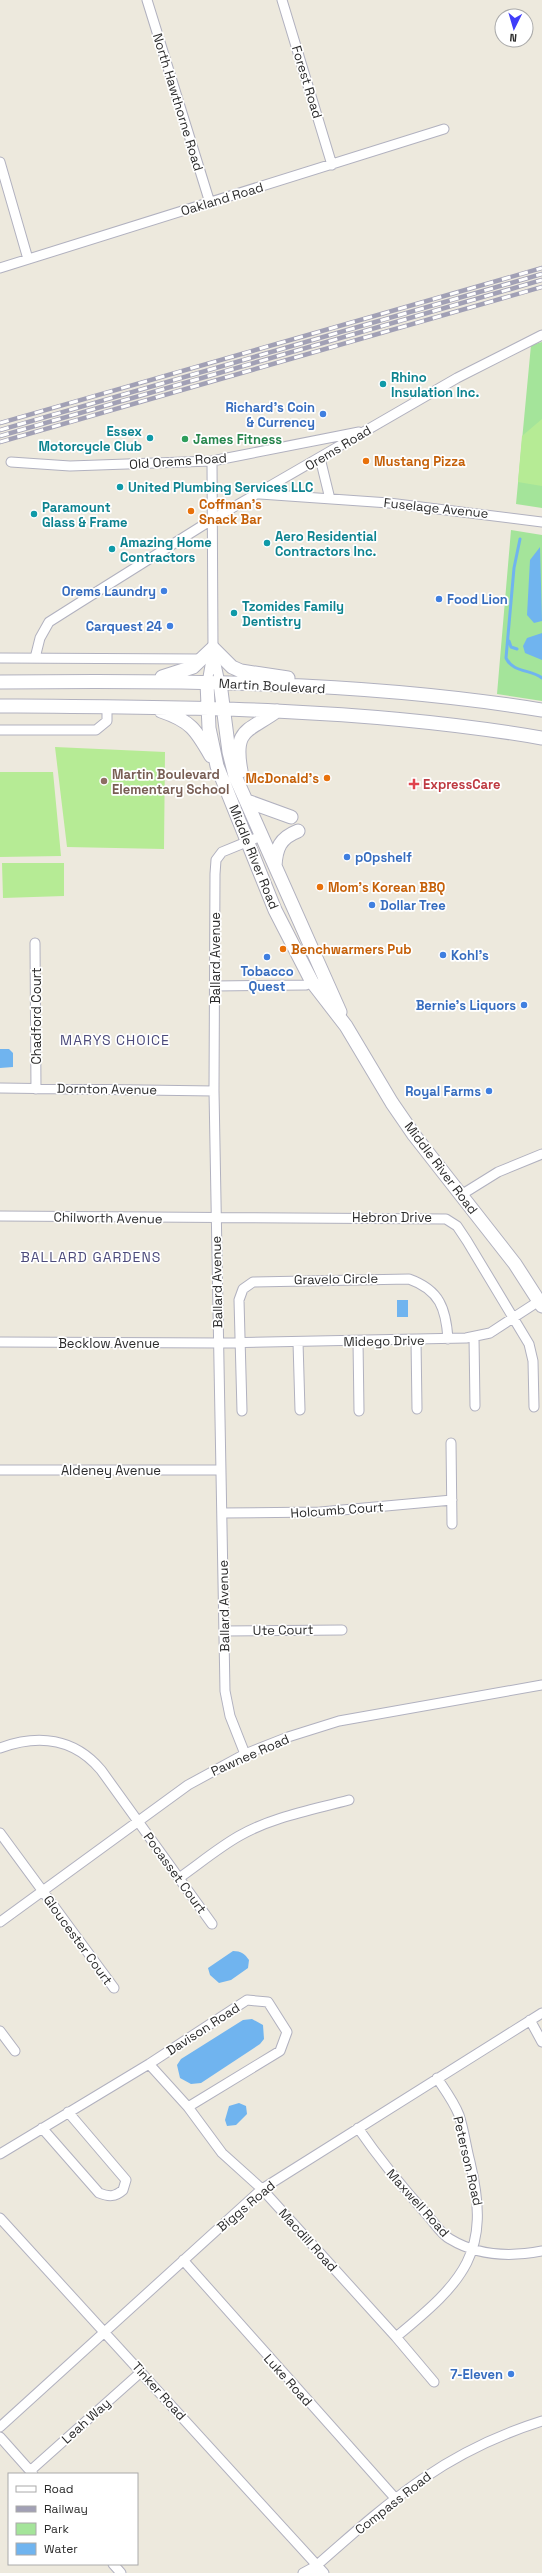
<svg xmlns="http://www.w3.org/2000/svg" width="542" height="2573" viewBox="0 0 542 2573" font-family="'Space Grotesk',sans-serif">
  <rect width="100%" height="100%" fill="#ede9dd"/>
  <path fill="#a4e49a" d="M542,342V508L516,504L531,345Z
    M511,530L542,535V701L497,694Z"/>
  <path fill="#b6eb95" d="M542,419V486L518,482L522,436Z
    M55,747L165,752L164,849L67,847Z
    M0,772H53L61,856L0,857Z
    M2,863H64V896L3,898Z"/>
  <path fill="#70b4ef" d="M540,547L542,621L534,623L527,615L530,560Z
    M542,633V660L525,653L523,646L527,638Z
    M0,1049H9L13,1053V1067L0,1068Z
    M397,1300H408V1317H397Z
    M233,1951C241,1951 245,1954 249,1960L248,1968L231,1980L219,1983L210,1975L208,1968Z
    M252,2019L263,2025L264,2039L260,2044L201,2083L191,2084L180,2078L177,2065L181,2059L243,2020Z
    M239,2103L246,2106L247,2114L236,2125L227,2126L225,2120L229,2106Z"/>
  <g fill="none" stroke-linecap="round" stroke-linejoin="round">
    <path stroke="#70b4ef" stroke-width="3" d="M520,539L514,568L506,658C513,673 531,669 542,678
      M509,641L511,647L517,649"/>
    <defs>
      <path id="street" d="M147,0L210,203
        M282,0L332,165
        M0,162L28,259
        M0,268L444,129
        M320,458L330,499
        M11,462L70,466L212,461L359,432
        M260,494L389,503L542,522
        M213,650L220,683
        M0,658L201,659
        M35,658L40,638L49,622L79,603L213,519L457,378L542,335
        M207,683L213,648L212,461
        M0,730H96L107,721V706
        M35,943L36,1089
        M215,986L306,985L312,982
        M0,1088L214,1091
        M461,1195L498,1172L542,1154
        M0,1216L446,1219L457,1226L467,1241L529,1344L533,1361L534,1407
        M474,1337L475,1406
        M416,1340L417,1409
        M358,1341L359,1411
        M0,1342L219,1343L466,1338L490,1333L539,1301
        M298,1342L300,1410
        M242,1411L239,1300L243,1289L253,1282L409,1279C440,1290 446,1309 448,1339
        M451,1443L452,1524
        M0,1470H221
        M222,1513L320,1512L452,1500
        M224,1631L342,1630
        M0,1748C38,1734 74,1738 101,1770L212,1924
        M245,1754L230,1716L225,1691L214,1091L215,874L216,860L222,852L261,836
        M0,1833L114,1988
        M179,1878C199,1864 218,1848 239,1836C272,1817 312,1810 349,1800
        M0,1922L188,1785L245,1754L288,1737L339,1721L542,1685
        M530,2020L542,2042
        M0,2031L15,2051
        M149,2064L188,2107L222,2153L262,2189L396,2337L434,2382
        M42,2128L99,2193C109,2197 115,2197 123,2190L126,2180L68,2112
        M358,2128C380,2160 403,2188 429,2217C435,2224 442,2235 450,2239C478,2256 511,2257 542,2251
        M0,2154L149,2064L247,2000L268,2002L287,2032L280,2051L188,2107
        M0,2218L324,2573
        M183,2260L395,2498
        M396,2337C464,2281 492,2253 470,2162C466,2147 464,2130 459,2115C454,2102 445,2090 437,2078
        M0,2427L262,2189L542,2013
        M0,2437L33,2474
        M30,2471L141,2372
        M113,2564L121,2573
        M303,2573L316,2566
        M312,2573L316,2566C391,2500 444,2452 542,2421"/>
      <path id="secondary" d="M162,677L193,667L213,648L232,667L241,671L288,678
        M0,682C180,680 363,681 542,710
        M207,683L209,728L217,766L275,910L312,982L346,1026L392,1103L414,1135L515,1264L542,1306
        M220,683L229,752L235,776L340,1012
        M0,706C181,707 363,707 542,738
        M161,711C191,721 196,730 211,756
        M241,771C233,728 248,732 277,711
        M247,801L291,817
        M275,866C276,848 280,838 298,831"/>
    </defs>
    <use href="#street" stroke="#b1b1bf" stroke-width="11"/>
    <use href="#secondary" stroke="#b1b1bf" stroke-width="15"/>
    <use href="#street" stroke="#fff" stroke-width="9"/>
    <use href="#secondary" stroke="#fff" stroke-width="13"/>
    <defs>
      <path id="rail" d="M0,423L542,268
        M0,430L542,274
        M0,436L542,280
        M0,442L542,287"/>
    </defs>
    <use href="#rail" stroke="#a1a0b5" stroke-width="4.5"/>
    <use href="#rail" stroke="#fff" stroke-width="3" stroke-dasharray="9" stroke-linecap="butt"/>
  </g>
  <g fill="#0f9aa8" stroke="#fff" stroke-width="1.5">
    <circle cx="383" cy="384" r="4"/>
    <circle cx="150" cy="438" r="4"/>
    <circle cx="120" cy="487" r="4"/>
    <circle cx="34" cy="514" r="4"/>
    <circle cx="267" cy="543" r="4"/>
    <circle cx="112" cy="549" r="4"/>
    <circle cx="234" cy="613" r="4"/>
  </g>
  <g fill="#3f7fe0" stroke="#fff" stroke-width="1.5">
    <circle cx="323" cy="414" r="4"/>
    <circle cx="164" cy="591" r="4"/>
    <circle cx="439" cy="599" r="4"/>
    <circle cx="170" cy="626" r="4"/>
    <circle cx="347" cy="857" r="4"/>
    <circle cx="372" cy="905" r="4"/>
    <circle cx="443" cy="955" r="4"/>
    <circle cx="267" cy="957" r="4"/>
    <circle cx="524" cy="1005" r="4"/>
    <circle cx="489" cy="1091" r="4"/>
    <circle cx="511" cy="2374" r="4"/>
  </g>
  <circle fill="#2e9e5b" stroke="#fff" stroke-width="1.5" cx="185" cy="439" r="4"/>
  <g fill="#e8710a" stroke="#fff" stroke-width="1.5">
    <circle cx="366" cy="461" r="4"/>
    <circle cx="191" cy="511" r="4"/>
    <circle cx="327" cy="778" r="4"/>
    <circle cx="320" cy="887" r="4"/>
    <circle cx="283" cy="949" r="4"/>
  </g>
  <circle fill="#8d6e63" stroke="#fff" stroke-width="1.5" cx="104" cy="781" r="4"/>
  <path fill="#e0444e" stroke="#fff" stroke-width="1.5" d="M412 778h4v4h4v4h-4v4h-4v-4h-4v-4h4z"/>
  <g text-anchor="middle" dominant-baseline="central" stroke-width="3.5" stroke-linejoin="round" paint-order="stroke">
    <g font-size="13" fill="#2b2b2b" stroke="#fff">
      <text transform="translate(307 82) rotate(73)">Forest Road</text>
      <text transform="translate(178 102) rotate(73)">North Hawthorne Road</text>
      <text transform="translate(222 199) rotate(-17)">Oakland Road</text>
      <text transform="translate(338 448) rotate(-31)">Orems Road</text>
      <text transform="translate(178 461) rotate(-4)">Old Orems Road</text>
      <text transform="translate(436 508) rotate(6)">Fuselage Avenue</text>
      <text transform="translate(272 686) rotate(3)">Martin Boulevard</text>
      <text transform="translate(254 857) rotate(68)">Middle River Road</text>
      <text transform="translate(215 958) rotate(-90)">Ballard Avenue</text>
      <text transform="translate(36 1016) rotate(-90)">Chadford Court</text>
      <text transform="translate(107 1089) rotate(1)">Dornton Avenue</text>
      <text transform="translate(441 1168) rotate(53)">Middle River Road</text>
      <text x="392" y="1217">Hebron Drive</text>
      <text transform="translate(108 1218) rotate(1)">Chilworth Avenue</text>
      <text transform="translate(336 1279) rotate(-1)">Gravelo Circle</text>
      <text transform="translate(217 1282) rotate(-91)">Ballard Avenue</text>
      <text transform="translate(384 1341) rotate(-1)">Midego Drive</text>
      <text x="109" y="1343">Becklow Avenue</text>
      <text x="111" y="1470">Aldeney Avenue</text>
      <text transform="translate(337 1510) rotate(-4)">Holcumb Court</text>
      <text transform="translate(224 1606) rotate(-91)">Ballard Avenue</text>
      <text transform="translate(283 1630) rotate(-1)">Ute Court</text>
      <text transform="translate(250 1755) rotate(-24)">Pawnee Road</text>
      <text transform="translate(175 1873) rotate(54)">Pocasset Court</text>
      <text transform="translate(78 1940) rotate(54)">Gloucester Court</text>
      <text transform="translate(203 2029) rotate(-33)">Davison Road</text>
      <text transform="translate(468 2161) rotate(77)">Peterson Road</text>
      <text transform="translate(418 2203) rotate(48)">Maxwell Road</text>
      <text transform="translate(246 2206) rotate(-40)">Biggs Road</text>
      <text transform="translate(308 2240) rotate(48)">Macdill Road</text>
      <text transform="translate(288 2380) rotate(48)">Luke Road</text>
      <text transform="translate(159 2391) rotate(48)">Tinker Road</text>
      <text transform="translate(86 2421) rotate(-42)">Leah Way</text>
      <text transform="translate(393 2503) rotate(-38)">Compass Road</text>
    </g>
    <g font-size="13" font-weight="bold" fill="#0d838f" stroke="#fff" text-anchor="start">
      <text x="391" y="377">Rhino<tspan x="391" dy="15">Insulation Inc.</tspan></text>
      <text x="142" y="431" text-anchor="end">Essex<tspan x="142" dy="15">Motorcycle Club</tspan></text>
      <text x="128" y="487">United Plumbing Services LLC</text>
      <text x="42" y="507">Paramount<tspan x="42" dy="15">Glass &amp; Frame</tspan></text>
      <text x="275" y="536">Aero Residential<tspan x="275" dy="15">Contractors Inc.</tspan></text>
      <text x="120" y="542">Amazing Home<tspan x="120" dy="15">Contractors</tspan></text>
      <text x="242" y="606">Tzomides Family<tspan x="242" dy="15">Dentistry</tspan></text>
    </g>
    <g font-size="13" font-weight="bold" fill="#366cbe" stroke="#fff" text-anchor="end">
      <text x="315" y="407">Richard’s Coin<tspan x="315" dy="15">&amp; Currency</tspan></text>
      <text x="156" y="591">Orems Laundry</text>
      <text x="447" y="599" text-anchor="start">Food Lion</text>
      <text x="162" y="626">Carquest 24</text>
      <text x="355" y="857" text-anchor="start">pOpshelf</text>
      <text x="380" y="905" text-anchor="start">Dollar Tree</text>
      <text x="451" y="955" text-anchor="start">Kohl's</text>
      <text x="267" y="971" text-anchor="middle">Tobacco<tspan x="267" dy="15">Quest</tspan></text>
      <text x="516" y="1005">Bernie's Liquors</text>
      <text x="481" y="1091">Royal Farms</text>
      <text x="503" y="2374">7-Eleven</text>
    </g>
    <g font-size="13" font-weight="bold" fill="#27864d" stroke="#fff" text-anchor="start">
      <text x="193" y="439">James Fitness</text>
    </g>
    <g font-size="13" font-weight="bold" fill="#c56008" stroke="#fff" text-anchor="start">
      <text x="374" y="461">Mustang Pizza</text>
      <text x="199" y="504">Coffman's<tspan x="199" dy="15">Snack Bar</tspan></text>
      <text x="319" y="778" text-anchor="end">McDonald's</text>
      <text x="328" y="887">Mom's Korean BBQ</text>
      <text x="291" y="949">Benchwarmers Pub</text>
    </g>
    <g font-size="13" font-weight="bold" fill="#785e54" stroke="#fff" text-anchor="start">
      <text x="112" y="774">Martin Boulevard<tspan x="112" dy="15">Elementary School</tspan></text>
    </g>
    <g font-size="13" font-weight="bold" fill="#be3a42" stroke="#fff" text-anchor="start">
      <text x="423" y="784">ExpressCare</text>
    </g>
    <g font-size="14" letter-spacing="1" fill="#4c4b7c" stroke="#fff">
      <text x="115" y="1040">MARYS CHOICE</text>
      <text x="91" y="1257">BALLARD GARDENS</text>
    </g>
  </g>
  <rect x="8" y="2473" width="130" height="92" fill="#ffffff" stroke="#aaaaaa"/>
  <rect x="16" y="2486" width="20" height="6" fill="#ffffff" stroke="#aaaaaa"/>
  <text x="44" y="2493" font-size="12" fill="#2b2b2b">Road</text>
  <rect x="16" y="2506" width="20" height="6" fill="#a1a0b5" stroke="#aaaaaa"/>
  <text x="44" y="2513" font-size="12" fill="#2b2b2b">Railway</text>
  <rect x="16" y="2523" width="20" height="12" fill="#a4e49a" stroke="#aaaaaa"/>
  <text x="44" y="2533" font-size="12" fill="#2b2b2b">Park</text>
  <rect x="16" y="2543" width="20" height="12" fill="#70b4ef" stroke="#aaaaaa"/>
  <text x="44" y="2553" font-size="12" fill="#2b2b2b">Water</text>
  <g transform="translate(514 28) rotate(185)"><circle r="19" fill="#ffffff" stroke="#aaaaaa"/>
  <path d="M0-3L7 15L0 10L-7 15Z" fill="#3f3dfa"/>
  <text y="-6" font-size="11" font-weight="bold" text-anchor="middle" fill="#2b2b2b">N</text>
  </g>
</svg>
